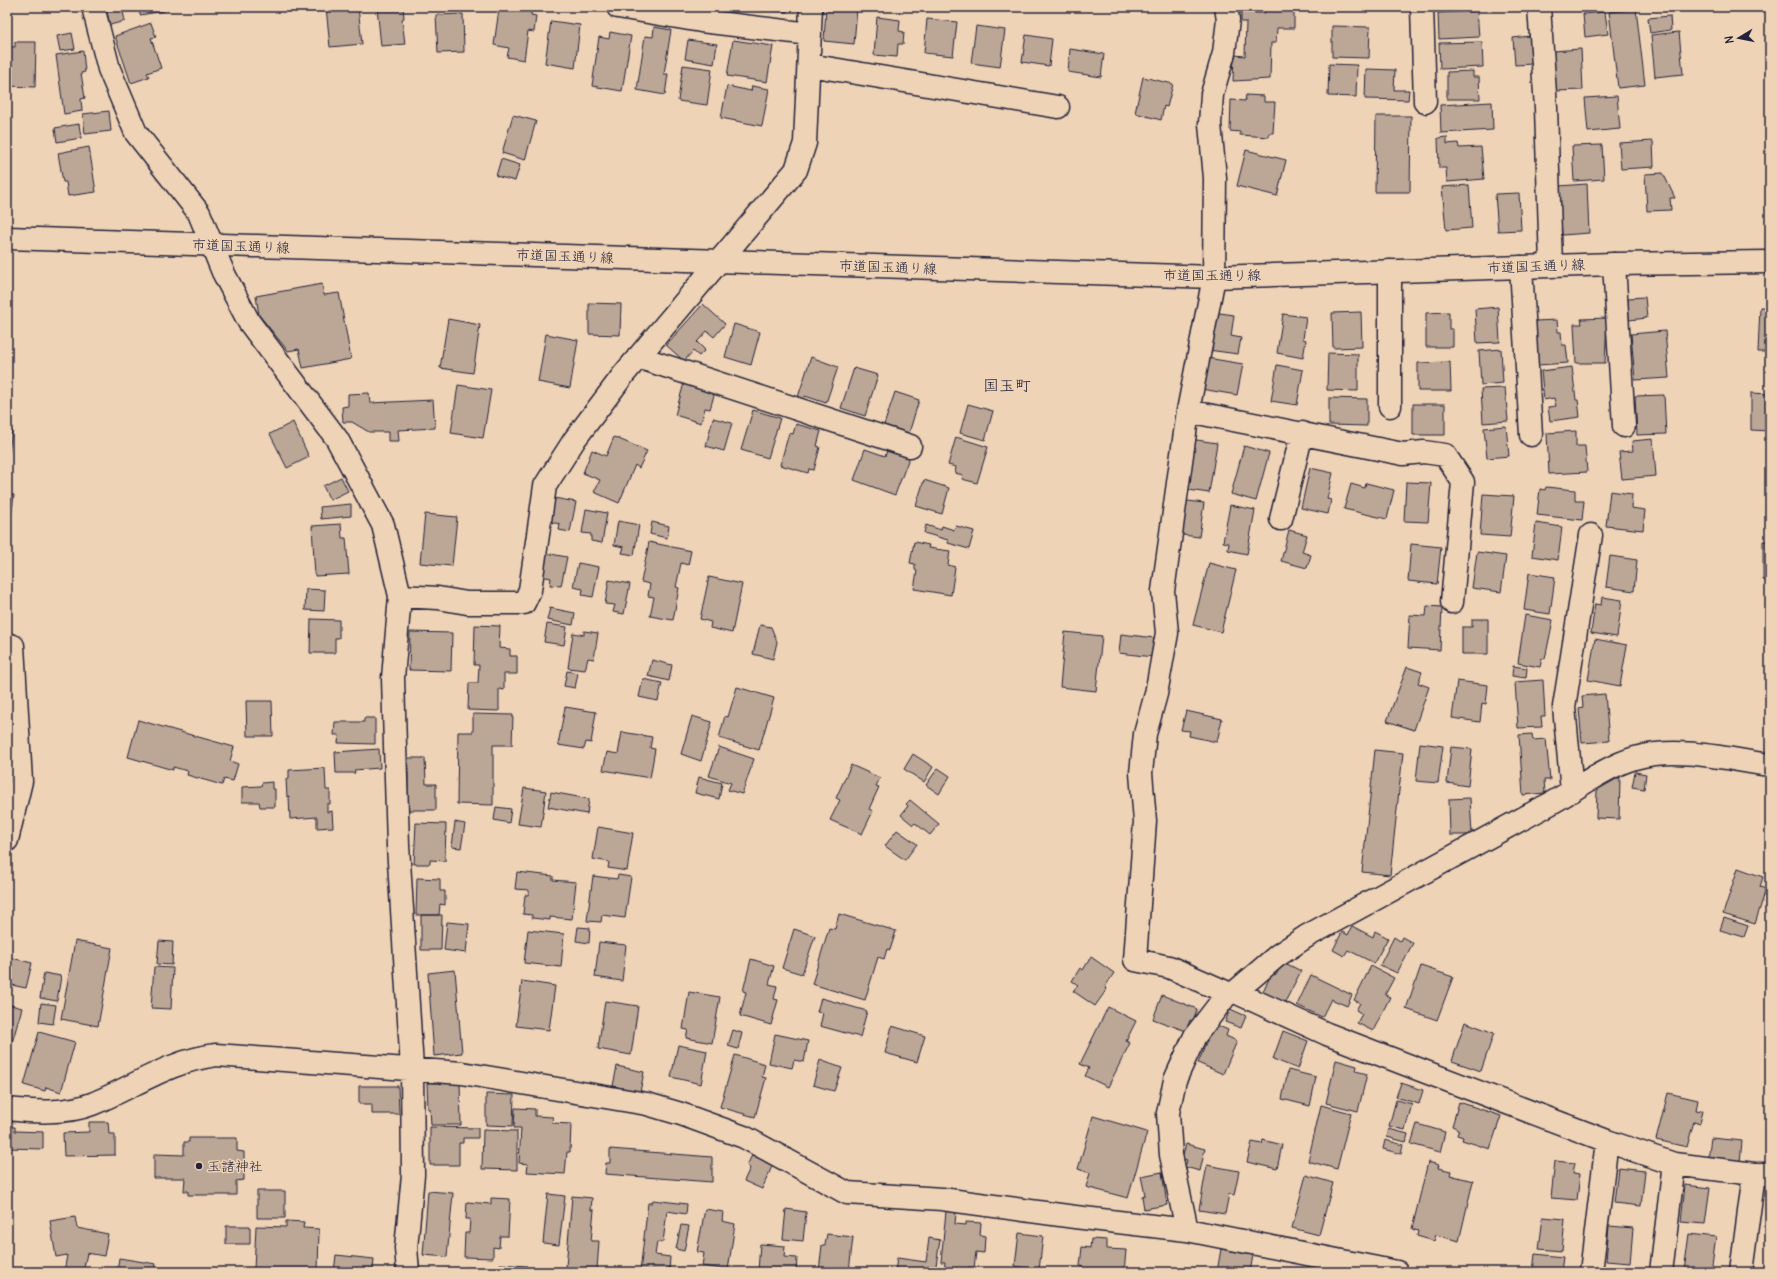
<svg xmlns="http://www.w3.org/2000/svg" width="1777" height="1279" viewBox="0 0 1777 1279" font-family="Delius,'Klee One',sans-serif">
  <rect width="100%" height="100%" fill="#efd3b6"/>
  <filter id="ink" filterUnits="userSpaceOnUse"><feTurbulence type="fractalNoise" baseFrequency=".025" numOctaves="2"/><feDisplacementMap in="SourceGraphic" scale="8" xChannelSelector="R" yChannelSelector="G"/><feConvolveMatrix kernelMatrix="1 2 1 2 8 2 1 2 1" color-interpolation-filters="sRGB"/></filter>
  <g filter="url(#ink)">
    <path fill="#bca797" stroke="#22223b" d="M106,7H122L125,21L110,25Z
      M139,7H163L164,11L140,15Z
      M326,7H358L362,44L330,47Z
      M377,7H403L404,18L402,19L405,44L381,46Z
      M515,7H532L531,15L536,16L534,32L528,31L524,60L507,57L509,48L494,45L499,9L515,11Z
      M724,7H787V12Z
      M826,7L857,8L854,44L824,41Z
      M1265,7H1294V28H1277L1276,43H1271L1270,79L1233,81L1234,55L1245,56L1246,22H1241V9H1254V13H1265Z
      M1550,7H1568L1550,9Z
      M1636,9L1645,85L1618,88L1609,12Z
      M1477,11L1479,37L1439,39L1438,13Z
      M1605,12L1608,34L1585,37L1583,14Z
      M463,14L464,52L438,53L436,15Z
      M1670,16L1671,30L1650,33L1648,18Z
      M877,17L900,20L899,31L904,32L903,44H898L897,57L874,55Z
      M927,19L957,22L953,56L924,53Z
      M551,21L580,25L575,68L545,63Z
      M151,23L156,37L151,38L161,68L147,73L149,77L131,83L115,36Z
      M976,26L1005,30L1000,67L971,63Z
      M1332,26L1370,27L1369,58L1332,57Z
      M654,27L671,30L664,74H668L665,95L637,90L645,36L653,37Z
      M610,32L631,36L622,91L592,86L599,37L609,39Z
      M1679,32L1683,74L1655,77L1651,35Z
      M72,33L75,49L60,51L57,36Z
      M1026,35L1052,39L1049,66L1022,62Z
      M1530,36L1532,64L1515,65L1513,38Z
      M688,40L717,44L714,64L685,59Z
      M733,40L773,46L767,82L727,76Z
      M15,42H36L35,87L7,86V47H15Z
      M1482,42L1483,67L1440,69L1439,43Z
      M1070,49L1104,54L1101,77L1068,72Z
      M1581,49L1583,90L1555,91L1553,51Z
      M83,51L85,72L81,73L85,98L81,99L82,111L64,114L56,55Z
      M1329,64L1357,65L1356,97L1328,96Z
      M683,65L712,69L707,105L678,101Z
      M1366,69L1395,70L1394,90H1409L1408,100L1365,99Z
      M1473,71V77H1479L1480,99H1447V72Z
      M1143,77L1173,84L1167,107L1164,106L1161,120L1135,113Z
      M727,86L751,91L752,86L769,89L762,126L721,118Z
      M1246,95L1264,96V102H1275L1273,133H1269V137L1240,135V132L1230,131L1231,100L1245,101Z
      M1617,96L1620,129L1588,132L1585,98Z
      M1492,102L1493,130L1441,133L1440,105Z
      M109,111L111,131L85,134L83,114Z
      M513,115L536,121L525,160L502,153Z
      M1376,116H1411L1410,192H1375Z
      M79,124L81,138L57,142L55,128Z
      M1447,137V144L1458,143L1459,148L1481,147L1484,179L1447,182L1446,168H1439L1438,138Z
      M1653,141L1654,167L1621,169L1619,143Z
      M1602,145L1604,179L1574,181L1572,146Z
      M89,147L96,192L68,196L66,182H63L58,153Z
      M1246,150L1286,160L1277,196L1237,186Z
      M501,159L520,165L515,181L496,176Z
      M1663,173L1675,198H1670L1671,210L1647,211L1645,174Z
      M1587,184L1589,233L1562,235L1559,186Z
      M1469,185L1472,228L1446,230L1442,187Z
      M1519,193L1521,230L1498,231L1495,194Z
      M322,284L324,295L339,293L351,359L303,368L299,349L288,351L259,315L256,296Z
      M1645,297L1647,318L1629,320L1628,298Z
      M589,303L621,304L620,335L589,334Z
      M703,304L725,324L714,337L707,331L697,342L705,350L699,356L693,351L684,361L666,345Z
      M1498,307L1500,342L1477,343L1475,309Z
      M1760,307H1770V356H1768V352H1758Z
      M1213,312L1234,315L1231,336L1241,338L1238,354L1208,350Z
      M1361,312L1362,347L1333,348L1332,313Z
      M1449,312V329H1453V347H1426V313Z
      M1283,314L1306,317L1303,339L1306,340L1303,358L1277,353Z
      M1607,318L1605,363H1576L1574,324H1582L1581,319Z
      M448,319L480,325L473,373L440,368Z
      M1557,320L1558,332H1561L1562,345H1566L1568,363L1538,365L1535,321Z
      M734,324L760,332L751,365L725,357Z
      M1665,331L1669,378L1635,380L1631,334Z
      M546,334L578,340L570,388L538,382Z
      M1501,349L1503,383L1481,385L1479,351Z
      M1328,353L1358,354V391L1327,390Z
      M811,357L838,367L826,403L805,396L804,399L798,397Z
      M1207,358L1243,364L1237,395L1201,389Z
      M1450,362L1451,391H1418V363Z
      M1277,365L1303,370L1297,405L1271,401Z
      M1572,367L1576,400H1578L1580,417L1550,421L1548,407L1556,406L1554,398L1544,400L1541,371Z
      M854,368L878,375L865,416L841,408Z
      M684,383L715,392L710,409L705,408L701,423L675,415Z
      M458,385L491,390L483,438L451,433Z
      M1505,388L1508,421L1483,423L1481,389Z
      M895,392L919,400L909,433L884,425Z
      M369,393L370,403L433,400L435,428L398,430L399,441H388V432H369L352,422H343L342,407L348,406V394Z
      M1751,393L1770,394V431L1751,430Z
      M1664,395L1666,434L1637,435L1635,396Z
      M1329,398L1367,399V426L1329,425Z
      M968,404L993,411L985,440L960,433Z
      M1413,404H1445V435H1413Z
      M753,410L780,418L768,458L741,450Z
      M713,418L732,423L724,451L706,446Z
      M293,422L309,457L287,468L270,434Z
      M796,424L821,431L817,446L820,447L814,470L809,469L808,473L780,465L789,433L793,434Z
      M1506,426L1509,456L1487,458L1484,428Z
      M7,430L12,431L7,466Z
      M1576,431V446H1585L1587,472L1549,474L1547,433Z
      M614,437L647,451L639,468L635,465L619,503L594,492L600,480L583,473L592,450L606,456Z
      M956,437L988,447L977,483L962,479L963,475L955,473L956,467L948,465Z
      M1190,439L1217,443L1209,493L1182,489Z
      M1653,439L1656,476L1622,479L1619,452L1633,451L1632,441Z
      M1244,446L1269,453L1256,501L1231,494Z
      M865,449L885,456L887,451L909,458L895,495L854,480Z
      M1310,468L1333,473L1327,499L1331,500L1328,514L1301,508Z
      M341,477L348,491L330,500L323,486Z
      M924,480L949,488L942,514L916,506Z
      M1406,482L1431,483L1428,522L1404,521Z
      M1366,483L1394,490L1387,519L1344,509L1351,484L1365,488Z
      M1546,487L1575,490V501H1584L1582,520L1537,515L1540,489L1545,490Z
      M1610,491L1632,494L1631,508L1645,510L1643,530L1606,526Z
      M7,494L14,495L7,548Z
      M1483,494L1514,496L1510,537L1480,535Z
      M554,498L576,502L570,532L559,530L560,524L550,522Z
      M1180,500L1204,503L1199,537L1175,534Z
      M351,504V516L321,519L320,507Z
      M1230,505L1255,510L1247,554L1228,550L1229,543L1223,542Z
      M586,509L607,513L602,543L591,541V534L582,533Z
      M425,514L457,517L452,566L420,563Z
      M618,521L639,525L634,555L622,553L624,547L614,545Z
      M652,522L669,526L667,538L650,534Z
      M1536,523L1562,527L1558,560L1532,556Z
      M341,524L342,538H346L349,574L315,576L312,526Z
      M926,525L941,530L942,526L954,530L956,526L974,531L969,549L948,543V540L924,533Z
      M1289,530L1307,535L1302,552L1311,555L1307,568L1281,561Z
      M1763,541H1770V581L1763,580Z
      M649,542L691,551L688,565L681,563L676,587L679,588L673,620L650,616L654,597L648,596L650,584L641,582Z
      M914,542L929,545L928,548L950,551L948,565L955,567L951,595L914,589L917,571L915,570V564L910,563Z
      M1411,544L1441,547L1437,584L1408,581Z
      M1477,552L1506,556L1501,592L1472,588Z
      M545,553L567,557L561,586L550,585L551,578L541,576Z
      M1610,556L1637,560L1634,591L1606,587Z
      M578,563L599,567L593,597L582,595L583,589L573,587Z
      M1209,563L1236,570L1221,632L1193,625Z
      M1529,573L1555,577L1550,614L1524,610Z
      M709,577L742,584L732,633L710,628L711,622L700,619Z
      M609,580L630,584L624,614L613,612L615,605L605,604Z
      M306,589L325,590L324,611L305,610Z
      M1602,597L1622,600L1617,637L1591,633L1595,604L1601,605Z
      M1427,606L1442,607L1440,650L1408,648L1410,615L1426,616Z
      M550,608L575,613L573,625L547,620Z
      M1525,615L1553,620L1545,659L1542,658L1540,667L1518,663Z
      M311,619L339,620V638H335V653H310Z
      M1472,619H1488V654H1462V627H1472Z
      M547,624L567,627L564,645L544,642Z
      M475,625L500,626L499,648L510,649V656H517V674H504V690L499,689V711L468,710L469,683H478L479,665H474Z
      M760,625L771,627L777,642L773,659L753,654Z
      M584,631L598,633L594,659L588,658L585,670L568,668L573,633L584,635Z
      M410,632L452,633L451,671L409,670Z
      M1065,632L1102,636L1096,691L1060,687Z
      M1121,634L1155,638L1153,657L1119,653Z
      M1595,639L1627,645L1620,686L1588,680Z
      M652,660L672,665L669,681L648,676Z
      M1513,666L1527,668L1526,678L1512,676Z
      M1407,667L1422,672L1418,683L1429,687L1414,730L1387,721Z
      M567,671L578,673L575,688L564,686Z
      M643,679L662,683L658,701L639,697Z
      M1543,680L1545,716H1541L1542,727L1518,728L1515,682Z
      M1457,681L1488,685L1486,704L1482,703L1480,722L1452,718Z
      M737,687L774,698L759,750L719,738L725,716L728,717Z
      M1605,694L1609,741L1582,743L1579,708L1583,707L1582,696Z
      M246,701H272L273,736H247Z
      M565,707L596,712L591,743L586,742L584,749L558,745Z
      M1186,711L1222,719L1217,742L1189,736L1190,731L1181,730Z
      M473,714L513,715L512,745H493V805L457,804L458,732H473Z
      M692,716L712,722L701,761L681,754Z
      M364,718H375V744L338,743L339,735H334L335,722H364Z
      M138,720L234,747L230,761L238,764L233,781L224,779L222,785L187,775L188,771L173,767V770L128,757Z
      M622,732L652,737L650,748L655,749L650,778L603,770L607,752L618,754Z
      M1532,734L1533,740L1546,739L1550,780H1544L1545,793L1523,795L1519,735Z
      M7,743H8L11,779L7,777Z
      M1420,743L1443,746L1438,783L1416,781Z
      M719,747L754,759L742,794L728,790L731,783L709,776Z
      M1451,747L1472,749L1468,786L1447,783Z
      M379,749L380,768L354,770L355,773H336L335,752Z
      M1375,750L1403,753L1390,875L1362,872Z
      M913,754L933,767L924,782L904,769Z
      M408,758H425L426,784H436V810H408Z
      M851,765L880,778L876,786L879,787L869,809L873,811L862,834L830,820L840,800L836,798Z
      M325,768L326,790H330V804H327V812L332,811L333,827L317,828V817L290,819L289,796L287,797L286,779H289V770Z
      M938,768L950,776L939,794L926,785Z
      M1635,772L1646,774L1644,789L1632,787Z
      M699,777L722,783L719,799L695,793Z
      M1620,777L1619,819L1596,818L1597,790Z
      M272,782V789H275V807H260L259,802H242V787L261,786L262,783Z
      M524,788L546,791L541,827L518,824Z
      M551,792L589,799L587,814L548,807Z
      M1470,798L1472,835H1450L1449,799Z
      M910,800L939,824L930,835L915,823L913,825L901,815L908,806L906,804Z
      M496,807L511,809L509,823L494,820Z
      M455,822L465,824L461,848L452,847Z
      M416,823L446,824L445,861L430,860V864H414Z
      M598,827L633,833L627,871L608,868L609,862L593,859Z
      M897,830L917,844L905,860L885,846Z
      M1738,868L1763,877L1760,887L1766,889L1755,924L1723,914Z
      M517,872L553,876V880L576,882L572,919L550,917V920L532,918V915L523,914L525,895H528L529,890L515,889Z
      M618,875L631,877L625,918L602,915L601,922L587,921L593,876L617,879Z
      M417,878L440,879V891H445V905L440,904L439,915H416Z
      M839,914L896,931L890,950L887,949L884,959L878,957L865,1000L812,984L829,928L835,929Z
      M421,915H442L441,950H421Z
      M1724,918L1748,926L1744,937L1720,930Z
      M447,922L469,924L466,953L444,950Z
      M1352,926L1373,937L1375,931L1388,938L1374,963L1348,950L1344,956L1333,950L1342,932L1348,935Z
      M578,927L590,928L589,943L576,941Z
      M794,929L815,936L802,974L782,968Z
      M528,930L564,934L561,967L524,963Z
      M1394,937L1400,941L1402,937L1413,943L1397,973L1380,965Z
      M75,941L112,948L98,1026L61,1019Z
      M159,941L173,942L172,965L157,964Z
      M599,942L626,945L622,981L595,977Z
      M1091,957L1114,973L1105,987L1107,989L1095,1006L1073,991L1078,985L1072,981L1080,968L1083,970Z
      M12,958L32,963L26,988L7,984Z
      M751,959L774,966L769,984L777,986L774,999L778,1000L771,1025L740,1016L746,992L743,991Z
      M1283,962L1301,971L1284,1004L1262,993L1272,973L1276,975Z
      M1371,966L1394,978L1385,995L1390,997L1373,1031L1357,1023L1362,1014L1356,1010L1360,1003L1354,1000Z
      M1421,966L1453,977L1437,1020L1406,1009Z
      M154,967L173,968L171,1009L151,1008Z
      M455,970L462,1053L434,1056L428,973Z
      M44,973L61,976L57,1001L40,998Z
      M1311,975L1352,995L1347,1006L1331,999L1322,1017L1297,1005Z
      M522,981L555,986L549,1030L516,1026Z
      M689,992L720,997L712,1043L686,1038L688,1030L683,1029Z
      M1162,995L1197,1009L1193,1021L1190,1020L1186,1031L1153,1019Z
      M821,998L867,1011L860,1037L820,1026L823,1013L817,1012Z
      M605,1001L638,1006L631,1055L598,1049Z
      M41,1003L56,1005L53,1024L39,1022Z
      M7,1004L22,1008L7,1060Z
      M1108,1007L1136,1021L1126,1041L1130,1043L1108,1087L1085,1076L1089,1068L1080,1064Z
      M1230,1009L1246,1016L1241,1028L1225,1022Z
      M1465,1022L1494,1033L1481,1071L1452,1061Z
      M1214,1024L1228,1030L1226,1036L1237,1041L1223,1074L1198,1063Z
      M892,1026L925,1036L917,1062L885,1053Z
      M733,1030L742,1033L738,1049L728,1046Z
      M1283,1031L1308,1041L1298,1069L1273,1059Z
      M39,1032L75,1042L61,1092L46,1087L45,1091L24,1085Z
      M775,1034L808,1041L804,1062L794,1060L792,1068L769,1063Z
      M678,1045L707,1051L701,1084L671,1077Z
      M735,1055L765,1064L762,1077L766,1078L755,1117L720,1107Z
      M820,1060L842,1068L834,1091L813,1085Z
      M1336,1060L1357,1066L1356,1071L1367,1074L1358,1111L1326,1103Z
      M617,1066L644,1072L640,1092L613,1086Z
      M1288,1070L1316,1077L1310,1106L1282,1099Z
      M460,1082L461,1125H431L430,1109H428L427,1083Z
      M1401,1083L1423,1090L1419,1104L1396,1097Z
      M359,1086H398L399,1114H372V1104H359Z
      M1668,1093L1698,1100L1696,1110L1703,1111L1700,1123L1694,1121L1687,1147L1656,1140Z
      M486,1094L514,1095L513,1126L486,1125Z
      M1396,1100L1412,1104L1405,1130L1389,1126Z
      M1459,1102L1501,1116L1490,1149L1462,1140L1463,1137L1457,1135L1459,1129L1452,1126Z
      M1321,1105L1351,1113L1337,1169L1308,1161Z
      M515,1108L535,1109V1116L553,1117L552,1123L571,1124L570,1152H567L565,1174L527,1172L528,1164L519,1163L521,1128H514Z
      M1093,1116L1147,1132L1128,1198L1086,1187L1090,1173L1078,1169Z
      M89,1122H108L109,1134H115V1155L64,1156L63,1133L89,1132Z
      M1417,1124L1445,1132L1440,1152L1411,1144Z
      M7,1127H15V1131L43,1132V1149L7,1148Z
      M430,1127L478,1128V1138H463V1143H459V1165H430Z
      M1389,1129L1408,1134L1406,1142L1387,1137Z
      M483,1130L517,1131V1170L482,1169Z
      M189,1138H237V1151L244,1152V1180L236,1181V1195H188V1191H184L185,1178H154V1154L184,1155V1142H189Z
      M1711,1138L1742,1141L1740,1162L1708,1159Z
      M1263,1140L1282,1145L1277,1169L1247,1162L1252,1142L1262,1144Z
      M1385,1140L1403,1145L1401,1154L1383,1149Z
      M1186,1144L1205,1149L1200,1171L1185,1167L1187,1160L1182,1159Z
      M610,1149L712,1157V1182L605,1174L606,1163H610Z
      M752,1155L773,1164L762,1189L744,1181L750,1168L747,1166Z
      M1555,1161L1575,1163L1573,1173L1580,1174L1577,1200L1551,1198Z
      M1428,1162L1439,1165L1438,1168L1451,1171L1450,1175L1473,1181L1459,1241L1436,1235L1434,1241L1417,1236L1418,1231L1412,1229Z
      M1207,1165L1239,1171L1234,1195L1229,1194L1225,1214L1199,1210Z
      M1618,1168L1645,1171L1641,1206L1614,1203Z
      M1162,1172L1167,1205L1144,1209L1142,1196L1145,1195L1141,1176Z
      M1306,1175L1333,1183L1319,1235L1292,1228Z
      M1685,1185L1710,1188L1705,1224L1681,1222Z
      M257,1191H285V1218H257Z
      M428,1191L453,1193L447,1257L423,1255Z
      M548,1194L565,1196L559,1245L543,1243Z
      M572,1196L592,1198L591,1210H594L591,1241H599L597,1270L566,1267Z
      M491,1198L510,1199L508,1236H500L499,1248L493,1247V1258L464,1257L465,1233H469L470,1219H466L467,1202L491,1204Z
      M653,1200L687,1204L686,1214L667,1211L663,1242H657L655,1255L670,1257L669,1272H640L648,1203H652Z
      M705,1209L723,1212L722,1221L735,1224L728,1270L702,1266L704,1253L697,1252Z
      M786,1209L806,1212L803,1241L783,1239Z
      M946,1211L956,1212L955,1224L966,1225V1222L981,1223L980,1235L985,1236L984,1253L976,1252L974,1268L968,1267V1272H944L945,1262H941Z
      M75,1217L77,1228L108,1234L104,1256L87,1253L83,1272H64L67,1255L56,1257L50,1221Z
      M1543,1217L1565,1219L1562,1251L1539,1249Z
      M286,1221L304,1222L303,1228L319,1229L318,1272L254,1270L256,1226L286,1227Z
      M681,1225L689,1226L684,1251L676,1249Z
      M226,1226H250V1244H226Z
      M1609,1226L1633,1228L1630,1263L1606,1261Z
      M1019,1233L1043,1236L1039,1270L1015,1266Z
      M827,1234L853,1237L849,1271L852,1272H819L822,1245H825Z
      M1689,1234L1716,1237L1711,1272L1684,1271Z
      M929,1238L940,1240L935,1272H895L897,1258L926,1262Z
      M1091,1239L1107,1240V1249L1126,1250L1124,1272H1083V1267L1080,1266L1082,1247L1090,1248Z
      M760,1244L785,1246L784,1257L797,1258L796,1272L758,1271Z
      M1221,1249L1253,1255L1250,1272H1217Z
      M1535,1254L1563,1257L1561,1272H1533Z
      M336,1255L374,1259L373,1272H334Z
      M119,1258L156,1264L155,1269L175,1272H117Z
      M500,1264L527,1266L526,1272H499Z
      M469,1267V1272H422V1271Z"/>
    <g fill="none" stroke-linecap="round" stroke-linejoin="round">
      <defs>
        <path id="minor" d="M93,7L109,69L136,133L199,213L223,272L249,322L337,439L383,525L400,596L393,678L398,846L412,1068L413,1175L406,1248L408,1272
          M618,7L701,21L810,34
          M1226,7L1228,20L1224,53L1212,94L1210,124L1215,178L1214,277L1188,411L1163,591L1167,633L1156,694L1145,734L1141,773L1145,821L1135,960L1169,967L1228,993
          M1422,7L1425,102
          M1539,7L1546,108L1551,265
          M809,65L1058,107
          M1614,264L1624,426
          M1521,267L1531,435
          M1390,271V406
          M638,357L910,446
          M1188,411L1403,454L1424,452L1445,455L1463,482L1452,602
          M1281,519L1302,433
          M400,596L438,598L467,603H524L530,590L545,486L575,439L624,374L796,170L805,143L811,7
          M7,644L13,646L21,781L7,840
          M1572,791L1564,707L1591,535
          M1235,992L1327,1034L1418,1069L1607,1141L1674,1164L1754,1174H1770
          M7,1109C34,1112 66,1114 92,1104C134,1087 169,1061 216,1055L462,1073L647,1104L681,1114L744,1137L847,1193L942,1199L1075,1217L1187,1230L1397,1272
          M1187,1230L1171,1155L1168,1113L1175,1080L1195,1036L1228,993L1235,992L1277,956L1307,936C1386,893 1465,850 1544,807C1573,792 1604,767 1635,758C1679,746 1726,759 1770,765
          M1591,1272L1607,1141
          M1661,1272L1674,1164
          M1741,1272L1754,1174"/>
        <path id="tertiary" d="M7,238L1214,277L1614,264L1770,262"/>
      </defs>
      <use href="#minor" stroke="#22223b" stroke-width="25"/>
      <use href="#tertiary" stroke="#22223b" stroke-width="25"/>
      <use href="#minor" stroke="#efd3b6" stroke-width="22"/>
      <use href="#tertiary" stroke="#efd3b6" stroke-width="22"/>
    </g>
  </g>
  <circle fill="#22223b" stroke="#efd3b6" stroke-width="1.5" cx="199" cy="1166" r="4"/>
  <g text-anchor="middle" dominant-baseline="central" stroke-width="3" stroke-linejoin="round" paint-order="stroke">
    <g font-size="14" fill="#22223b" stroke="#efd3b6">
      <text transform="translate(241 246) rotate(2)">市道国玉通り線</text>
      <text transform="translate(565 256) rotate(2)">市道国玉通り線</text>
      <text transform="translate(1536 266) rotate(-2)">市道国玉通り線</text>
      <text transform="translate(888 267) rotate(2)">市道国玉通り線</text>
      <text x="1212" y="275">市道国玉通り線</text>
    </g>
    <g font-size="14" fill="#22223b" stroke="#efd3b6" text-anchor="start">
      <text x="207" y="1166">玉諸神社</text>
    </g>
    <g font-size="16" fill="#22223b" stroke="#efd3b6">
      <text x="1007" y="385">国玉町</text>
    </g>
  </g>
  <rect width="1777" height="1279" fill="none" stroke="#efd3b6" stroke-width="24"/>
  <rect x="12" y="12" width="1753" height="1255" fill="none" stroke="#22223b" stroke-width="1.5" filter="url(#ink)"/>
  <g transform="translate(1739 38) rotate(260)" stroke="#efd3b6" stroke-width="3" paint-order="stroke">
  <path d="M0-3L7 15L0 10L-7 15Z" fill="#22223b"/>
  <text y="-6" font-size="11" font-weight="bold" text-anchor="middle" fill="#22223b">N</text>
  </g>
</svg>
